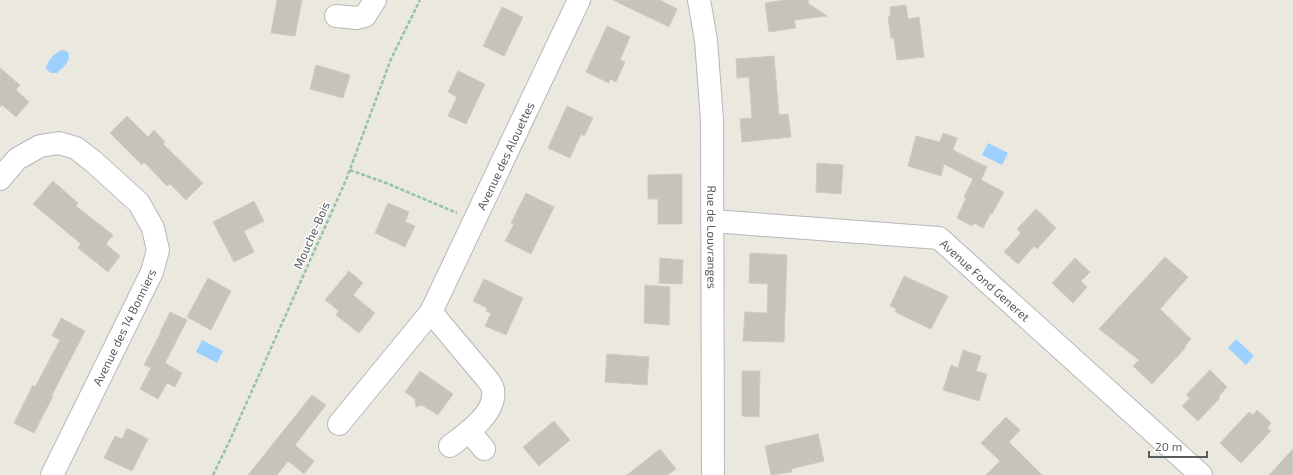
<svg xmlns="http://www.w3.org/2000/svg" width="1293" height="475" viewBox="0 0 1293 475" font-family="'Exo 2',sans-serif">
  <rect width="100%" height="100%" fill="#ebe9df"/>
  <path fill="#9bd0ff" d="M63,50L68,52C72,61 63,67 57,73H51L46,69C47,61 55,52 63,50Z
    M988,143L1008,153L1002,165L982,155Z
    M1236,339L1254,356L1246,365L1228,348Z
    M202,340L223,351L217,363L196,352Z"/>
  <path fill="#c6c3bc" stroke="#d0cbbd" d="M277,0H302L295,36L271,33Z
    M613,0H660L677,9L669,27Z
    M785,0H808L809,4L827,16L794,20L796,28L769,32L765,3Z
    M906,5L908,19L919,17L924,57L897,60L894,38H891L888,16H891L890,7Z
    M502,7L523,17L504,56L483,46Z
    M607,26L630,37L620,60L625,62L616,82L610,79L609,83L586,72Z
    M774,56L779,115L788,114L791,137L742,142L740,119L752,118L749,77L737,78L736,59Z
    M316,65L350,75L343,98L310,89Z
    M0,68L20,85L16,90L29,102L16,117L2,105L0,107Z
    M458,71L485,84L466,124L448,116L457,97L448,92Z
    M567,106L593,118L584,136L581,134L570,158L548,148Z
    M127,116L148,137L154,130L165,142L163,144L203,183L186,200L170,184L167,186L144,162L142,165L110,133Z
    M943,133L957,138L953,150L987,167L981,180L1004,192L992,214L991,213L983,228L974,223L972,226L957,218L966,198L964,197L973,179L944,164L941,176L908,166L916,136L940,142Z
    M817,163L843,165L841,194L816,192Z
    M682,174V224H658V199H648V175Z
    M53,181L78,203L76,206L113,235L106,244L120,256L108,272L78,248L81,244L33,204Z
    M526,193L554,207L531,254L505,241L514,224L511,223Z
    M254,201L264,221L244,231L254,252L234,262L213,222Z
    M388,203L409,212L405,222L415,226L405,247L375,233Z
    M1036,209L1056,228L1037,249L1034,246L1018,264L1004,252L1021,233L1017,229Z
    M750,253L787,255L784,342L743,341L745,312L767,313L768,284L749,283Z
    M1165,257L1188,277L1160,309L1191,339L1185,346L1186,347L1152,384L1133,366L1139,360L1099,329Z
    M660,258L683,260L682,284L659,283Z
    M1075,258L1090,272L1081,281L1087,287L1073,303L1052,283Z
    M349,271L363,283L353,295L375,313L359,333L336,315L339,311L325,300Z
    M904,276L948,296L931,329L895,312L896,309L890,306Z
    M208,278L231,291L211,330L187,317Z
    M484,279L523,298L506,335L485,326L491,313L486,311L487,308L473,301Z
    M645,285L670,287L669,325L644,323Z
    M170,312L187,320L165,363L182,373L175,387L167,383L158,399L140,389L151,368L144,365L161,332H160Z
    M61,318L85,331L52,395L53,396L34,433L14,423L33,385L35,387L60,340L52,336Z
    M963,350L981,356L976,371L987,374L979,401L943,390L951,365L958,368Z
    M607,354L649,357L647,385L605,382Z
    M1210,370L1227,387L1219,396V399L1198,421L1182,406L1190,398L1186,395Z
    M420,371L453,394L438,415L422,405L416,407L415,399L405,392Z
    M742,371H760L759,417L742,416Z
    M312,395L326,405L295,445L314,461L304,474L288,461L277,475H248Z
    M1257,410L1271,423L1267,428L1271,431L1241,463L1220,443L1249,412L1253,415Z
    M1006,417L1020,430L1009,442L1042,475H986L1000,461L981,443Z
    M554,421L570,440L539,466L523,447Z
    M127,428L148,439L132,471L104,458L115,436L122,439Z
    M818,434L824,461L791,469L792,472L771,475L765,446Z
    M660,449L676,469L667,475H627Z
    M1293,449V475H1269Z"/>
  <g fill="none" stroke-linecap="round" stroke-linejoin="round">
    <defs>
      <g id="minor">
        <path id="s1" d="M699,0L706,40L712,120L713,475"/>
        <path d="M336,16L356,18L365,16L375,0"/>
        <path d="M0,179L17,159L40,146L59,143L76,148L94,162L139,203L153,228L158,250L152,272L52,475"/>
        <path id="s2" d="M712,221L939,238L1201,475"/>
        <path d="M431,312L487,379C490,383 493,386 493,390C497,413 466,434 450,446"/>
        <path id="s3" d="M339,424L431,312L579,0"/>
        <path d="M469,431L484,449"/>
      </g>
    </defs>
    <use href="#minor" stroke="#b5b7bc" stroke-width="24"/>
    <path stroke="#94c4a3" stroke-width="2.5" stroke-dasharray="4 2" stroke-linecap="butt" d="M350,170L386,183L457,213
      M213,475L230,440L346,180L391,59L420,0"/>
    <use href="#minor" stroke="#fff" stroke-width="22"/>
  </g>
  <g text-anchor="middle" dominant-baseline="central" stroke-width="3" stroke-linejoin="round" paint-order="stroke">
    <g font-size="12" fill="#585b60" stroke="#fff">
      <text stroke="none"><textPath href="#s3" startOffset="318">Avenue des Alouettes</textPath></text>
      <text transform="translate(311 235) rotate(-66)">Mouche-Bois</text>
      <text stroke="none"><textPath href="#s1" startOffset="238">Rue de Louvranges</textPath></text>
      <text stroke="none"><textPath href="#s2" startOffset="290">Avenue Fond Generet</textPath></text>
      <text transform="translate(124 327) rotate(-64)">Avenue des 14 Bonniers</text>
    </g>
  </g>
  <path d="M1149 451v6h58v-6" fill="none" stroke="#585b60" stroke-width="2"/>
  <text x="1155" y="451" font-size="12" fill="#585b60" stroke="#ffffff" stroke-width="3" paint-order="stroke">20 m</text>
</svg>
